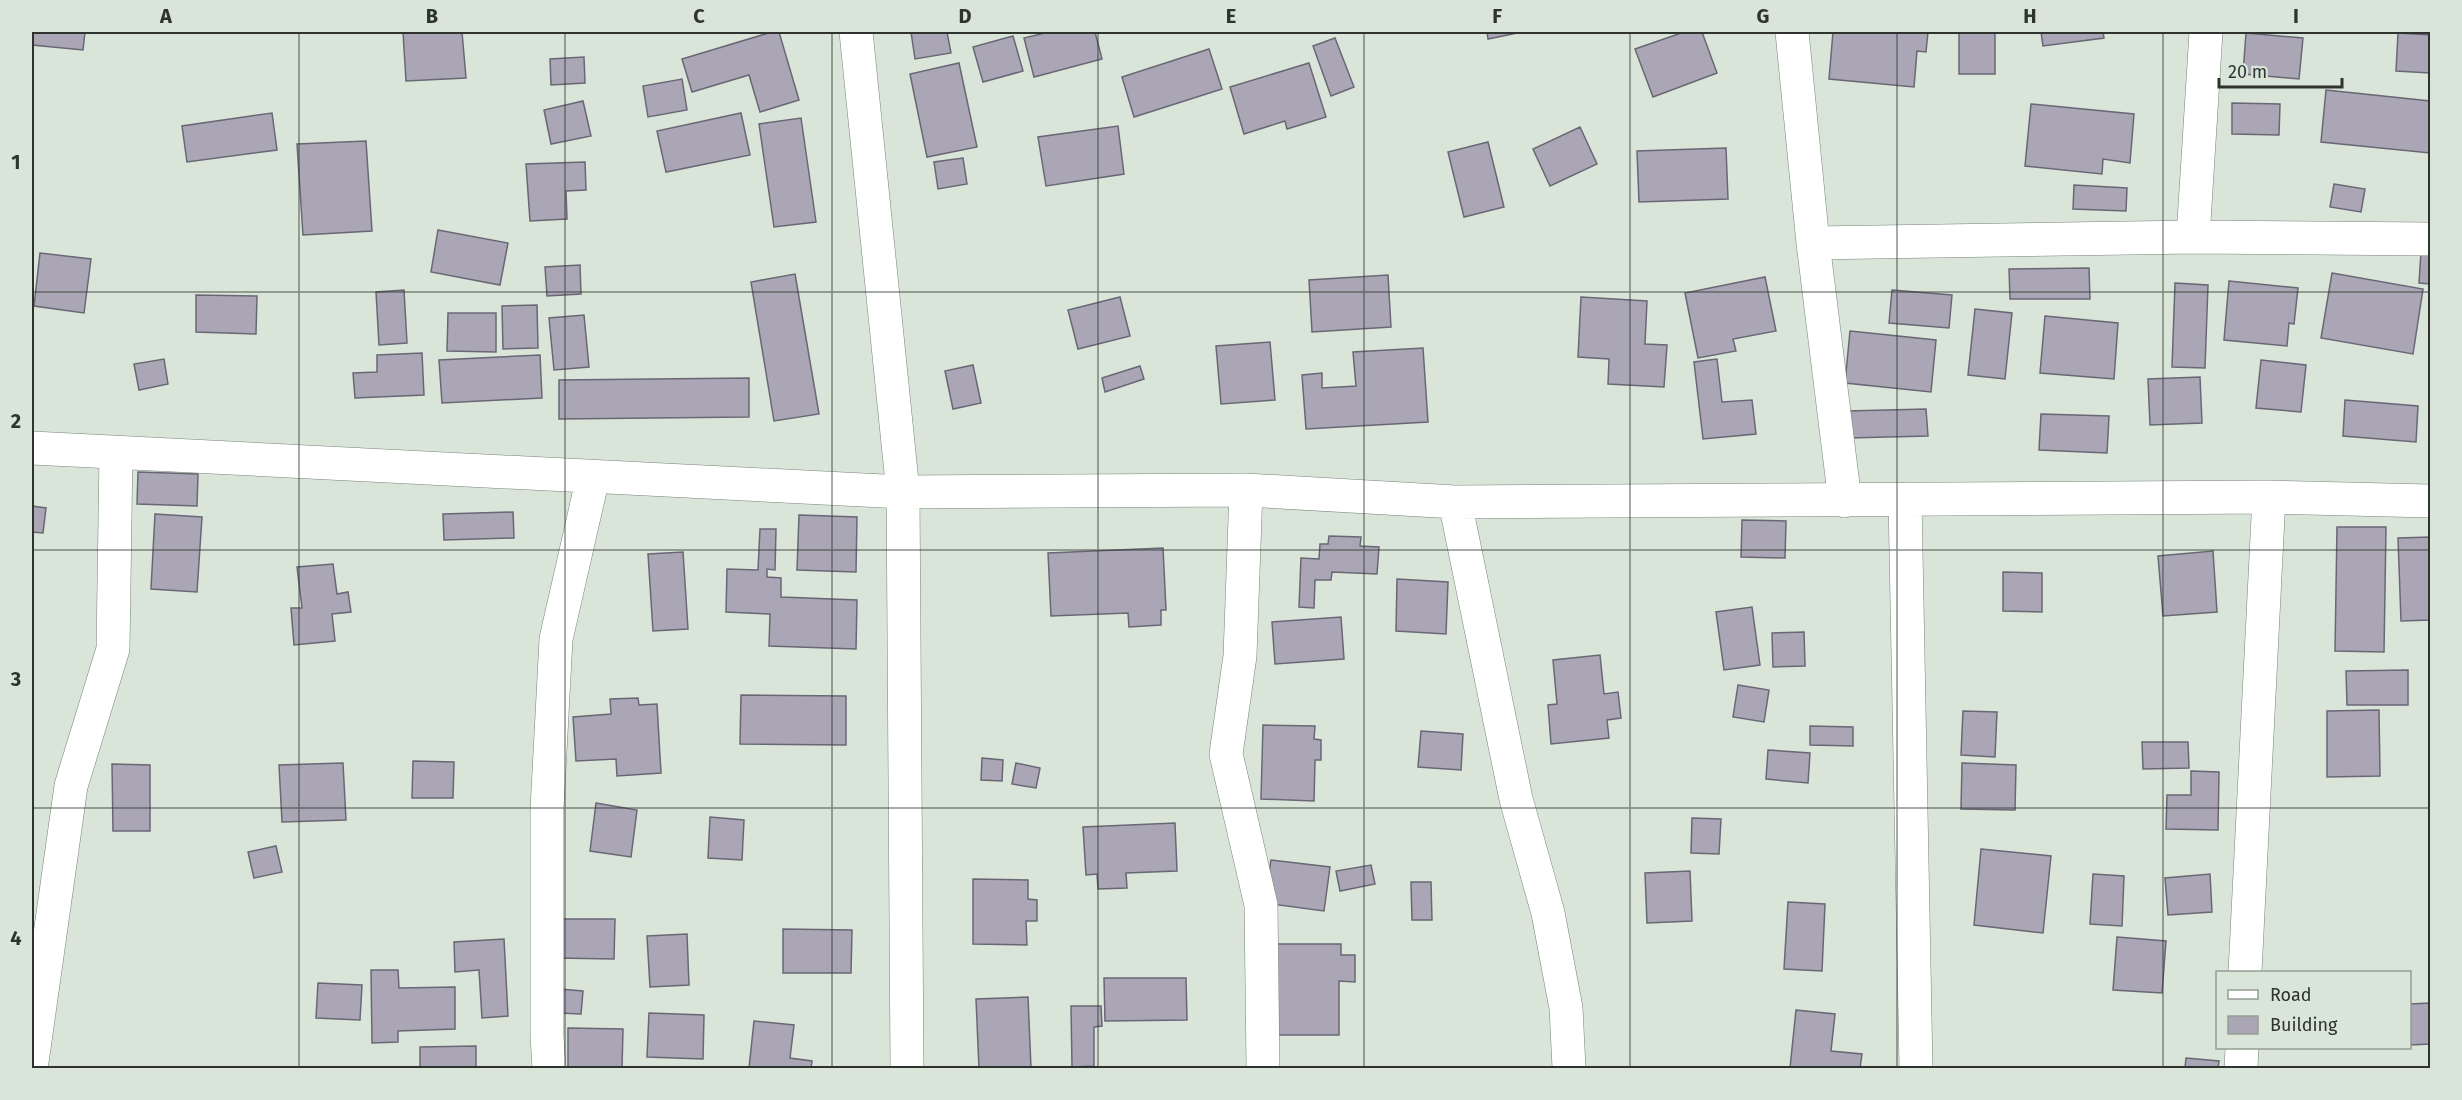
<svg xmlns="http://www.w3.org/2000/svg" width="2462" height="1100" viewBox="0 0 2462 1100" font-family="'Fira Sans',sans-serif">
  <rect width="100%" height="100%" fill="#d8e5d8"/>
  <path fill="#aaa6b6" stroke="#6a6775" stroke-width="1.5" d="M32,32H85L83,50L32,45Z
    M403,32H462L466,78L406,81Z
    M772,32H779L799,100L760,112L749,75L692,92L682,59Z
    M911,32H947L951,53L915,59Z
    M1049,32H1095L1102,59L1034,77L1024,38Z
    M1487,32H1522L1488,39Z
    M1684,32H1702L1717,73L1653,97L1635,49Z
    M1833,32H1928L1926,52L1917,51L1914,87L1829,79Z
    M1959,32H1995V74H1959Z
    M2041,32H2103L2104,38L2043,46Z
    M2246,33L2303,38L2299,79L2243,74Z
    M2398,33L2430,35V73L2396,71Z
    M1013,36L1023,71L983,82L973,47Z
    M1335,38L1354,87L1331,96L1313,46Z
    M1209,49L1222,89L1134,117L1122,77Z
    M584,57L585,83L551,85L550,59Z
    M959,63L977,147L927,157L910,74Z
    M1309,63L1326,117L1287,129L1285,121L1244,134L1230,87Z
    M682,79L687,110L648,117L643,86Z
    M2326,90L2430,101V153L2321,142Z
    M583,101L591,136L551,144L544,110Z
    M2232,103L2280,104L2279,135L2232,134Z
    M2031,104L2134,114L2130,163L2103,159L2102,174L2025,166Z
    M272,113L277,150L187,162L182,126Z
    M741,113L750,155L666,172L657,131Z
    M801,118L816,222L774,227L759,124Z
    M1118,126L1124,174L1046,186L1038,137Z
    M1580,127L1597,164L1550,186L1533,149Z
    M366,141L372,231L303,235L297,144Z
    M1488,142L1504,207L1464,217L1448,152Z
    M1726,148L1728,199L1639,202L1637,151Z
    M963,158L967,184L938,189L934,162Z
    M585,162L586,190L566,191L567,219L530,221L526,164Z
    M2334,184L2365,189L2361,212L2330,207Z
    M2074,185L2127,188L2126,211L2073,209Z
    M438,230L508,243L500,285L431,272Z
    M2421,252H2430V284L2419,283Z
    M40,253L91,259L84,313L34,306Z
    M580,265L581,294L547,296L545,267Z
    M2089,268L2090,299H2010L2009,269Z
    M2332,273L2423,289L2413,354L2321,338Z
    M795,274L819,414L774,421L751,282Z
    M1388,275L1391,327L1312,332L1309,280Z
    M1765,277L1776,331L1733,339L1736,351L1698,358L1685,293Z
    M2229,281L2298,288L2294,324L2289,323L2287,346L2224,340Z
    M2175,283L2208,285L2205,368L2172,367Z
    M404,290L407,343L379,345L376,292Z
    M1892,290L1952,295L1949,328L1889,323Z
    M196,295L257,296L256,334L196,332Z
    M1120,297L1130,336L1078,349L1068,310Z
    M1581,297L1647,301L1645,344L1667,345L1664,387L1608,384L1609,359L1578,357Z
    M537,305L538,348L503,349L502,306Z
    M1975,309L2012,313L2005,379L1968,375Z
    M448,313H496V352L447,351Z
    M584,315L589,367L554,370L549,318Z
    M2045,316L2118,323L2114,379L2040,373Z
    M1850,331L1936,340L1931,392L1845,383Z
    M1270,342L1275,400L1221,404L1216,346Z
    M1423,348L1428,422L1306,429L1302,375L1322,373V388L1356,386L1353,352Z
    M422,353L424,395L355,398L353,373L377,372V355Z
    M540,355L542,398L442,403L439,360Z
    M164,359L168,384L139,390L134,364Z
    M1717,359L1722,402L1752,400L1756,434L1703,439L1694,362Z
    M2261,360L2306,365L2301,412L2256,408Z
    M973,365L981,403L953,409L945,371Z
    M1140,366L1144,379L1105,392L1102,378Z
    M2200,377L2202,423L2150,425L2148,379Z
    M749,378V417L559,419V380Z
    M2345,400L2418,406L2416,442L2343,436Z
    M1926,409L1928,436L1848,438L1847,411Z
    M2041,414L2109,416L2107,453L2039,450Z
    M138,472L198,474L197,506L137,504Z
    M32,506L46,508L43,533L32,532Z
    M513,512L514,538L444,540L443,514Z
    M155,514L202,517L197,592L151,589Z
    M799,515L857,517L856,572L797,570Z
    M1742,520L1786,521L1785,558L1741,557Z
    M2337,527H2386L2384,652L2335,651Z
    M760,529H776L775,570L767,569V577L781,578V597L857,600L856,649L769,646L770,614L726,612L727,569L758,570Z
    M1329,536L1361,537L1360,546L1379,547L1377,574L1332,572L1331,580H1315L1314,608L1299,607L1301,558L1319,559L1320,544H1328Z
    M2430,537V620L2401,621L2398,538Z
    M1163,548L1166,610H1161V625L1129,627L1128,613L1051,616L1048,553Z
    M2213,551L2217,612L2163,616L2158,556Z
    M683,552L688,629L653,631L648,554Z
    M333,564L337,594L348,592L351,612L332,614L335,641L294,645L291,608H302L297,567Z
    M2003,572L2042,573V612L2003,611Z
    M1397,579L1448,582L1446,634L1396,631Z
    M1752,607L1760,665L1724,670L1716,612Z
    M1341,617L1344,659L1275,664L1272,622Z
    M1804,632L1805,666L1773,667L1772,633Z
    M1600,655L1604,694L1618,692L1621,718L1607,720L1609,738L1551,744L1548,705L1557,704L1553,660Z
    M2408,670V705H2347L2346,671Z
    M1738,685L1769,690L1764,722L1733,717Z
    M741,695L846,696V745L740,744Z
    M638,698L639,705L657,704L661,773L617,776L616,759L576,761L573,717L611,714L610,699Z
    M2379,710L2380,776L2327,777V711Z
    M1963,711L1997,712L1995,757L1961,755Z
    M1263,725L1315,726L1314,739L1321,740V760H1315L1314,801L1261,799Z
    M1810,726L1853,727V746L1810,745Z
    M1421,731L1463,734L1461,770L1418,767Z
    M2142,742H2188L2189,768L2143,769Z
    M1768,750L1810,753L1808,783L1766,779Z
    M982,758L1003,760L1002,781L981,780Z
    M413,761L454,762L453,798H412Z
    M343,763L346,820L282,822L279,765Z
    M1016,763L1040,768L1036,788L1012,784Z
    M1962,763L2016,765L2015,810L1961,809Z
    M112,764L150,765V831H113Z
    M2191,771L2219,772L2218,830L2166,829L2167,795H2191Z
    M596,803L637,810L631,857L590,851Z
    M710,817L744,820L742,860L708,858Z
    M1692,818L1721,819L1719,854L1691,853Z
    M1175,823L1177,871L1126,873L1127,888L1098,889L1097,874L1086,875L1083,827Z
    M276,846L282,872L254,878L248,852Z
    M1981,849L2051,856L2043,933L1974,925Z
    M1271,860L1330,867L1324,911L1265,903Z
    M1371,865L1375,884L1340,891L1336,871Z
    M1690,871L1692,921L1647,923L1645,873Z
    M2093,874L2124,876L2122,926L2090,924Z
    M2210,874L2212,912L2168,915L2165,878Z
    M973,879L1028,880V899L1037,900V921H1026L1027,945L973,944Z
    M1411,882H1431L1432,920H1412Z
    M1788,902L1825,904L1822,971L1784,969Z
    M556,919H615L614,959L556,958Z
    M783,929L852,930L851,973H783Z
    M687,934L689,985L650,987L647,936Z
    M2117,937L2166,941L2162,993L2113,990Z
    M504,939L508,1016L482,1018L479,970L455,972L454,942Z
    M1263,944H1341V955H1355V982L1339,981V1035H1273Z
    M371,970H398L399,988L455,987V1029L398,1031V1042L372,1043Z
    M1104,978H1186L1187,1020L1105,1021Z
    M318,983L362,985L360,1020L316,1018Z
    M559,989L583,991L581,1014L558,1013Z
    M1028,997L1031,1068H979L976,999Z
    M2430,1003V1044L2410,1045V1004Z
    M1071,1006H1101L1102,1026L1094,1027V1066L1072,1067Z
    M1796,1010L1835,1014L1831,1051L1862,1054L1860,1068H1790Z
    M649,1013L704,1015L703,1059L647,1057Z
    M754,1021L794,1025L790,1058L812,1061L811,1068H749Z
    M568,1028L623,1029L622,1068H568Z
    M476,1046V1068H420V1047Z
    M2186,1058L2219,1061L2218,1068H2185Z"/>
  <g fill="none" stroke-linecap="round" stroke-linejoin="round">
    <defs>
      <path id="street" d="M856,32L903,492L907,1068
        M1792,32L1813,243L1845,501
        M2193,237L2206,32
        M1813,243L2193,237L2430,239
        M32,448L903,492L1246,490L1455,502L2269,497L2430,501
        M1246,490L1240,656L1226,754L1261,905L1263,1068
        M1905,499L1916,1068
        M1455,502L1516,799L1548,913L1566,1008L1569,1068
        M2245,972L2269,497
        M32,1062L71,786L113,649L116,453
        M549,1068L547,1036V809L556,639L593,477
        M2241,1068L2242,1048"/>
    </defs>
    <use href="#street" stroke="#788478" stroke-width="34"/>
    <use href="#street" stroke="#fff" stroke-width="33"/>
  </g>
  <path fill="none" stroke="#2e332e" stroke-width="1.5" stroke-opacity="0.55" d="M299,32V1068M565,32V1068M832,32V1068M1098,32V1068M1364,32V1068M1630,32V1068M1897,32V1068M2163,32V1068M32,292H2430M32,550H2430M32,808H2430"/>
  <rect width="2462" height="1100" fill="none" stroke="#d8e5d8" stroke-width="66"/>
  <rect x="2216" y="971" width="195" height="78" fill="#d8e5d8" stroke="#949e94" stroke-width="1.5"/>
  <rect x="2228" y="990" width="30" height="9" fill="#ffffff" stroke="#949e94" stroke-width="1.5"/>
  <text x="2270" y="1001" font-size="18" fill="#2e332e">Road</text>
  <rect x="2228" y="1016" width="30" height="18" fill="#aaa6b6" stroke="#949e94" stroke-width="1.5"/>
  <text x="2270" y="1031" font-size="18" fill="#2e332e">Building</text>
  <path d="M2219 78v9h123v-9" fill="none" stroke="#2e332e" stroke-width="3"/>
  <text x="2228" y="78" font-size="18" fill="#2e332e" stroke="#d8e5d8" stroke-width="4.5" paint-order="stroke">20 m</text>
  <rect x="33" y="33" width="2396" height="1034" fill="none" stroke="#2e332e" stroke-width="2"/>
  <g font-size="20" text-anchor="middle" font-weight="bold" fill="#2e332e">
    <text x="166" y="23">A</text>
    <text x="432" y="23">B</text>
    <text x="699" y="23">C</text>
    <text x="965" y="23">D</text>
    <text x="1231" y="23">E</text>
    <text x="1497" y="23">F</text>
    <text x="1763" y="23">G</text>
    <text x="2030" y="23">H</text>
    <text x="2296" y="23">I</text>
    <text x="16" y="169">1</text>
    <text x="16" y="428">2</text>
    <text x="16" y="686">3</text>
    <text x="16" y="945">4</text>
  </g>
</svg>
